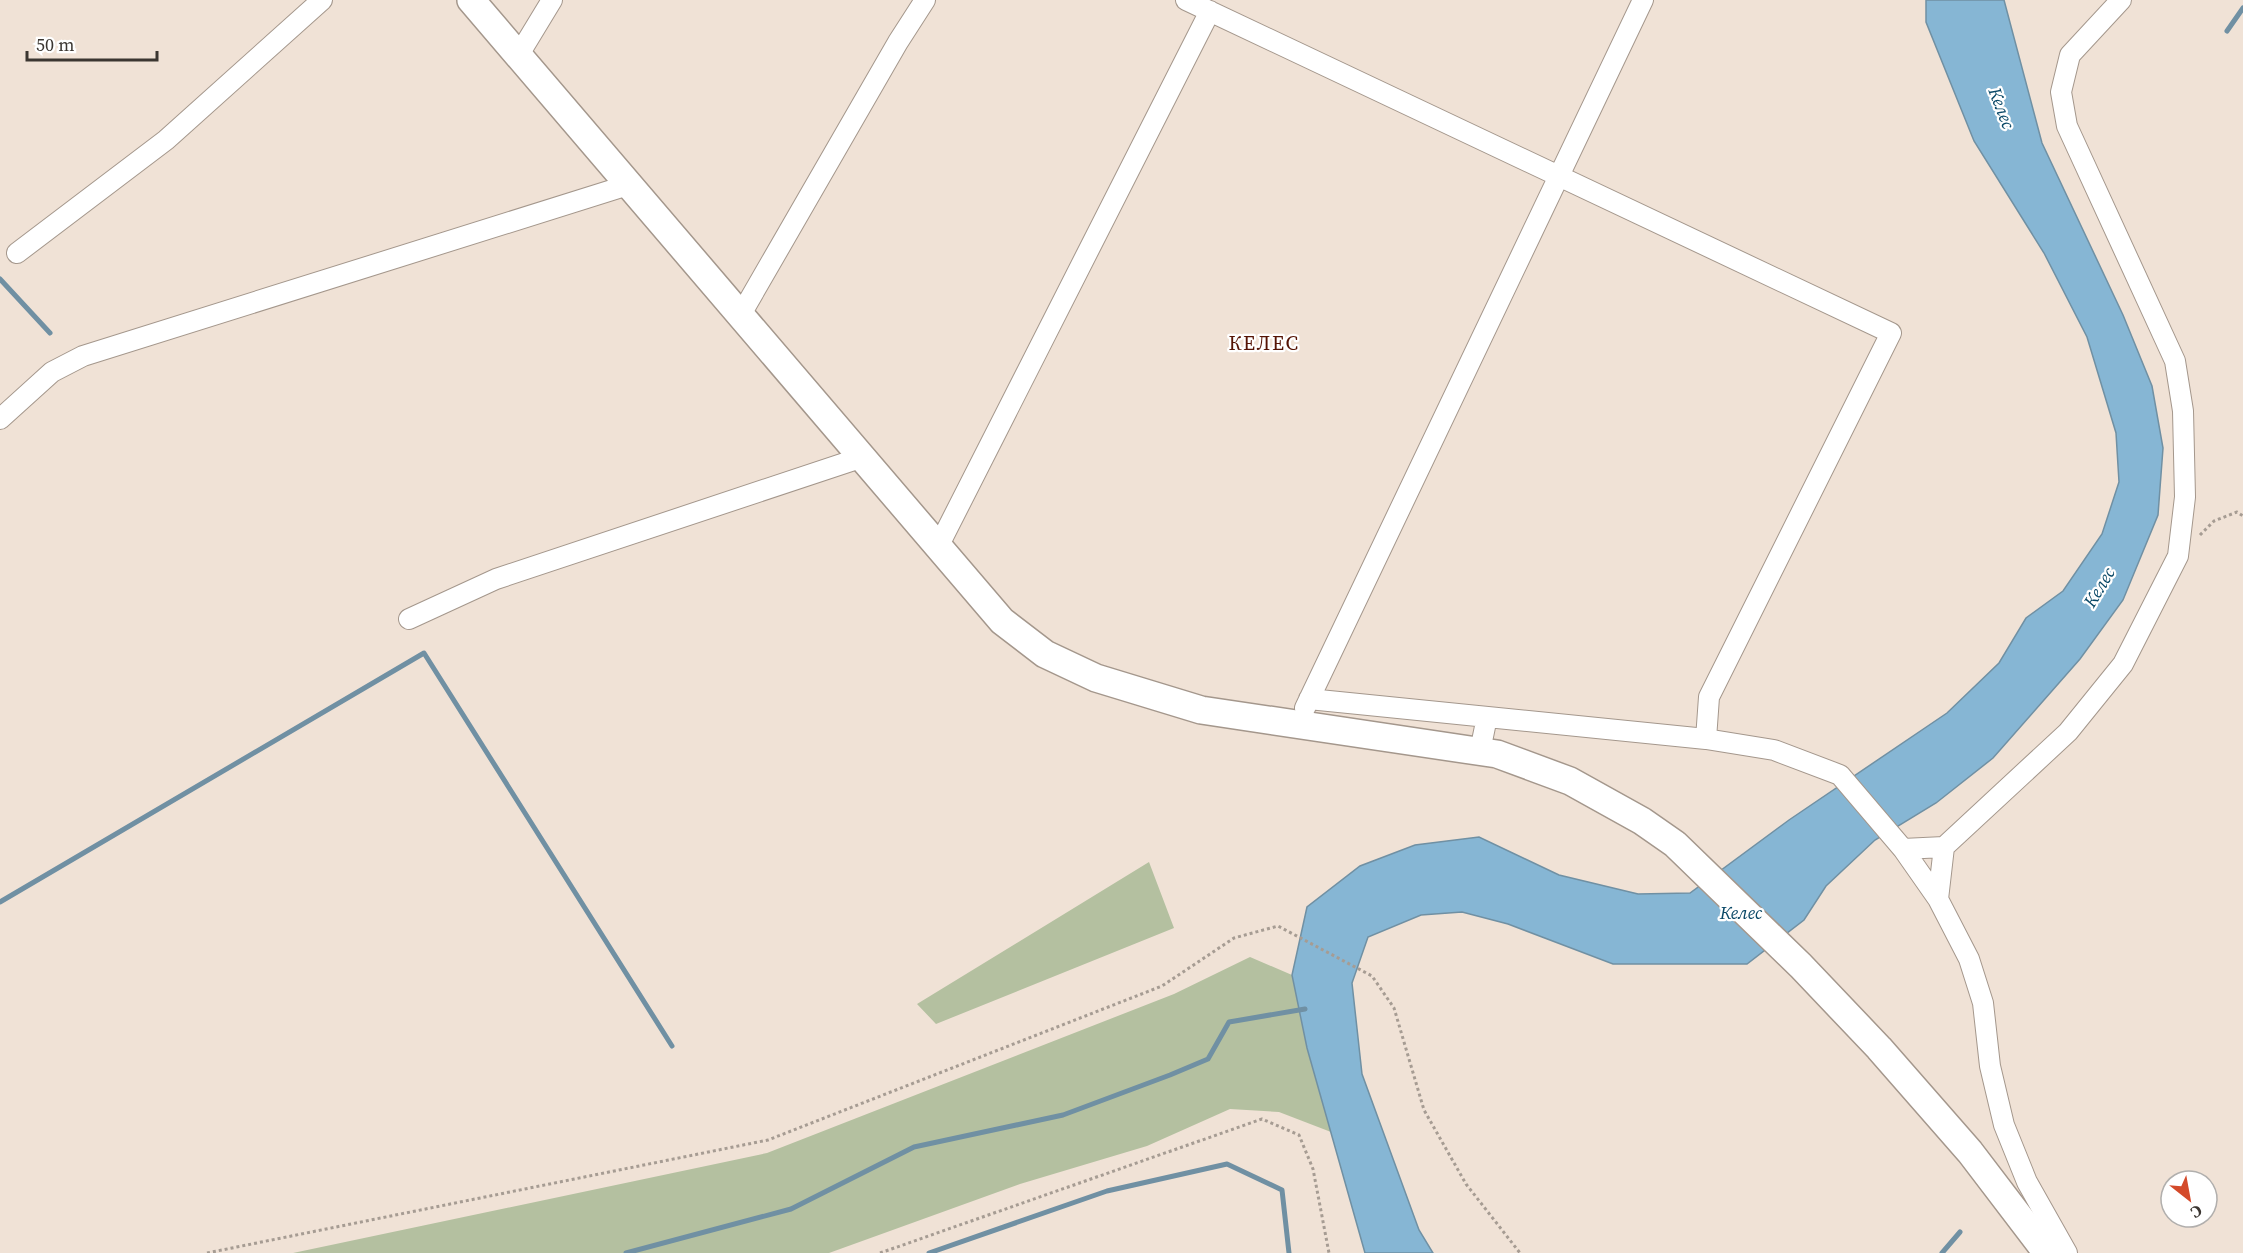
<svg xmlns="http://www.w3.org/2000/svg" width="2243" height="1253" viewBox="0 0 2243 1253" font-family="'Source Serif 4',serif">
  <rect width="100%" height="100%" fill="#f0e2d6"/>
  <path fill="#b4c0a0" d="M1149,862L1174,928L936,1024L917,1004Z
    M1250,957L1292,975L1307,1048L1331,1132L1279,1112L1230,1109L1147,1146L1020,1184L829,1253H293L767,1153L1174,994Z"/>
  <path fill="#86b6d4" stroke="#7090a3" stroke-width="1.5" d="M1926,0H2004L2042,143L2123,315L2152,386L2163,448L2158,515L2123,600L2080,659L1993,758L1936,803L1875,840L1826,886L1804,920L1747,964H1613L1508,924L1462,912L1421,915L1368,937L1352,983L1362,1074L1419,1230L1433,1253H1365L1307,1048L1292,975L1307,907L1360,866L1415,845L1479,837L1559,875L1638,894L1690,893L1789,820L1947,713L1999,663L2026,618L2063,591L2102,534L2119,482L2116,433L2087,337L2044,253L1974,141L1926,22Z"/>
  <g fill="none" stroke-linecap="round" stroke-linejoin="round">
    <path stroke="#7090a3" stroke-width="5" d="M2227,31L2243,8
      M0,279L50,333
      M0,902L424,653L672,1046
      M626,1253L791,1209L914,1147L1063,1115L1170,1075L1208,1059L1229,1022L1305,1009
      M929,1253L1107,1191L1227,1164L1282,1190L1289,1253
      M1942,1253L1960,1232"/>
    <defs>
      <path id="minor" d="M1186,0L1891,333L1709,697L1706,739
        M518,56L552,0
        M17,253L166,140L322,0
        M740,316L898,42L925,0
        M0,419L52,372L83,356L628,185
        M938,547L1210,11
        M409,619L496,579L860,458
        M1309,699L1706,739L1774,750L1840,775L1903,849L1938,899L1969,959L1983,1003L1990,1066L2004,1125L2027,1182L2067,1253
        M1305,708L1643,0
        M1480,751L1487,717
        M1903,849L1944,847L2068,732L2123,664L2178,556L2185,497L2183,411L2175,361L2067,126L2061,92L2070,55L2121,0
        M1938,899L1944,847"/>
      <path id="secondary" d="M471,0L1002,621L1045,654L1096,678L1201,710L1497,754L1570,781L1642,821L1675,844L1801,966L1879,1048L1970,1152L2047,1253"/>
    </defs>
    <use href="#minor" stroke="#a4978c" stroke-width="22"/>
    <use href="#secondary" stroke="#a4978c" stroke-width="30"/>
    <path stroke="#a69c93" stroke-width="3" stroke-dasharray="3 3" stroke-linecap="butt" d="M2200,535L2214,521L2237,512L2243,516
      M207,1253L768,1140L1162,986L1234,938L1278,926L1372,976L1394,1008L1424,1110L1466,1184L1520,1253
      M880,1253L1262,1119L1299,1135L1313,1169L1329,1253"/>
    <use href="#minor" stroke="#fff" stroke-width="20"/>
    <use href="#secondary" stroke="#fff" stroke-width="27"/>
  </g>
  <g text-anchor="middle" dominant-baseline="central" stroke-width="4.5" stroke-linejoin="round" paint-order="stroke">
    <g font-size="18" font-style="italic" fill="#084766" stroke="#fff">
      <text transform="translate(2002 108) rotate(69)">Келес</text>
      <text transform="translate(2099 587) rotate(-59)">Келес</text>
      <text x="1741" y="912">Келес</text>
    </g>
    <g font-size="20" letter-spacing="1.5" fill="#551304" stroke="#fff">
      <text x="1264" y="343">КЕЛЕС</text>
    </g>
  </g>
  <g transform="translate(2189 1199) rotate(149)"><circle r="28" fill="#ffffff" stroke="#b1afad" stroke-width="1.5"/>
  <path d="M0-4.5L10 22L0 15L-10 22Z" fill="#d44a2a"/>
  <text y="-9" font-size="16" font-weight="bold" text-anchor="middle" fill="#3b3631">С</text>
  </g>
  <path d="M27 51v9h130v-9" fill="none" stroke="#3b3631" stroke-width="3"/>
  <text x="36" y="51" font-size="18" fill="#3b3631" stroke="#ffffff" stroke-width="4.5" paint-order="stroke">50 m</text>
</svg>
